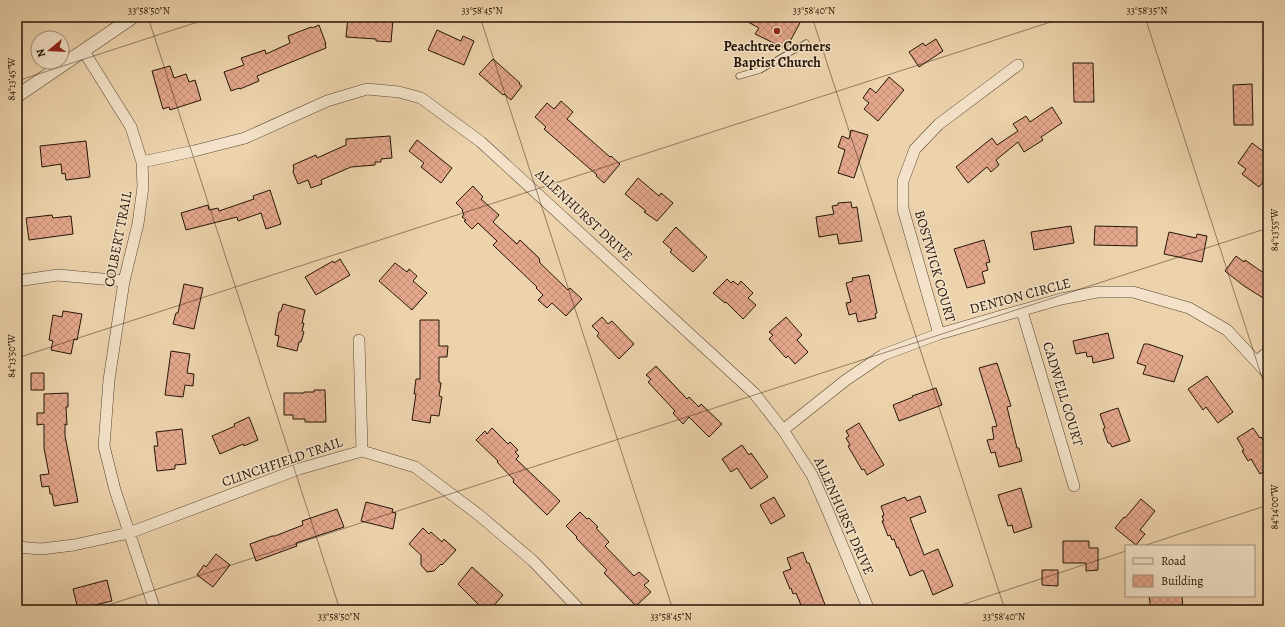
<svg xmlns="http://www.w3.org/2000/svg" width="1285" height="627" viewBox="0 0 1285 627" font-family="Alegreya,serif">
  <defs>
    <pattern id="building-cross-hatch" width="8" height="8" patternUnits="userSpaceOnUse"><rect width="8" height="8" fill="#e4a78c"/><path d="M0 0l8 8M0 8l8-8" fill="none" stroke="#c38f77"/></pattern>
  </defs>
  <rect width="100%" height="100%" fill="#ecd3ac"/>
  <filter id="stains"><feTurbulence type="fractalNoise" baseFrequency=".005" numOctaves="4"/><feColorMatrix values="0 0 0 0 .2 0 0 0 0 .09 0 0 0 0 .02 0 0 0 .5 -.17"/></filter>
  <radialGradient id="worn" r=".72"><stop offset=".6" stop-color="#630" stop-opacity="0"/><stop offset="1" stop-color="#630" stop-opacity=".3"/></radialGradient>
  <path fill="url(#building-cross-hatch)" stroke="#261506" d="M348,17L393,20L391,42L376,41V39L346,37Z
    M739,17H803L786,49L755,34L759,28Z
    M319,25L326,44H325L326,48L257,76L259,81L240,89L239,88L231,91L224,72L244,65L241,58L265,50L266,54L290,43L288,36L311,27L312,28Z
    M437,30L461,41L463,36L474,41L464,65L428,50Z
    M936,39L943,51L919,67L909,52L923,43L925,46Z
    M493,59L520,83L519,84L522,86L511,100L504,94L503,95L479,74Z
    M1073,63H1093L1094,102H1074Z
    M170,66L174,78L186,74L189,82L195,80L201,100L170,110L169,107L163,109L152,71Z
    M889,77L904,90L878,121L864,109L869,103L863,98L870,88L876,93Z
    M1252,84L1253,125H1234L1233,85Z
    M561,101L573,112L567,119L610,157L611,156L620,164L604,183L596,176L597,175L544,129L546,127L535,117L547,103L554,109Z
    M1052,107L1062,123L1041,137L1043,140L1024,152L1018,142L996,160L999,165L991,172L987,167L968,183L956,167L992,138L997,145L1018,131L1013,124L1026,116L1030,122Z
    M851,130L868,135L854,178L838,173L845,150L838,147L842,136L849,139Z
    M390,136L392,158L381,159V162H375V165L351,167L321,180L322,184L311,188L308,180L298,184L293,172L294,168L293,165L316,155L317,158L346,145V139Z
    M417,140L452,168L441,183L421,167L424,163L409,151Z
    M86,141L90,177L66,180L65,173L62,174L61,164L42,167L40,146Z
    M1252,143L1268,155V184L1264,181L1259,187L1242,174L1246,169L1238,163Z
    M638,178L659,196L661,193L673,203L657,221L644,212L646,211L625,194Z
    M473,186L483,197L481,199L499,215L493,222L517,244L520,240L539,258L540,263L568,290L570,288L582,299L566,316L552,303L547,308L538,300L543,295L536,288L537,287L493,245L497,241L478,223L472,229L464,221L466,220L462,217L464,214L462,211L463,210L456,203Z
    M270,190L281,224L266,229L261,213L238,221L237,217L186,230L181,213L208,205L209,210L218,208L219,211L254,199L253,196Z
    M851,202L852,208L857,207L862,241L839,244L837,234L819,237L816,217L834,214L832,206L838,205V203Z
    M52,215L53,218L71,216L73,234L29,240L26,218Z
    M1071,226L1074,243L1034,250L1031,232Z
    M1095,226L1137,227V246L1094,245Z
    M676,227L707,257L693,272L670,252L672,250L663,242Z
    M1169,232L1196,238L1197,234L1207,236L1202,262L1164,254Z
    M984,240L990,262L986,263L988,270L982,272L985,283L967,288L954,249Z
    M1236,256L1244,262L1245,260L1268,276V301L1244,286L1225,271Z
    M340,259L350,275L316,295L305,277L333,261L334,263Z
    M395,263L407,272L409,269L417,276L413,281L427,293L412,310L379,281Z
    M869,275L877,313L875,314L876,318L858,322L856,313L849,315L846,303L851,302L846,283L853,281L852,278Z
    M727,279L731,283L733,281L738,285L741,281L753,293L748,298L756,305L743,319L726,302L725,303L713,293Z
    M184,284L203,288L194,329L173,324L176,313H178Z
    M283,304L305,310L302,323H304L302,331L304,332L301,342H299L297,351L277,346L279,336L275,335L279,312L281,311Z
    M63,311L82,314L77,340L74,339L71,354L51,350L53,341L49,340L53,315L62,317Z
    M602,317L608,324L612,321L634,344L619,359L597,336L599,333L592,326Z
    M786,317L802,335L797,340L808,352L795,364L788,356L786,358L769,339L773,335L769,332Z
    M420,320H439V346H448L447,357H439V382L441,383L439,396L442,397L439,416L431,415L430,423L412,420L416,394H414L416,379H420Z
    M1108,333L1114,358L1093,363L1092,356L1087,357L1086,352L1076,354L1073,341Z
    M1144,344H1148L1183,356L1174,382L1143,374L1146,366L1137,363Z
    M171,351L190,354L187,373L194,374L193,386L185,385L183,397L165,395Z
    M997,363L1011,406L1007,407L1017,448H1019L1022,461L999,467L995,452L991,453L987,440L994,439L992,427L997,426L979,368Z
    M656,366L687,399L689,397L699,407L701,404L722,424L709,437L689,417L683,424L673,413L675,411L648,382L651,379L646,375Z
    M31,373H44V390H31Z
    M1207,376L1233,412L1218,423L1206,407L1203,410L1188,389Z
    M936,388L942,405L899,421L893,405L913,397L912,396Z
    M314,390H325L326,422H305V419H293V415H284V393H304V392H314Z
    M68,393V407H66L67,425L65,424V436L78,502L54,506L52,494H50L49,486L42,487L40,475L49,474L44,448V424L37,425V413H44V394Z
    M1118,408L1130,441L1112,447L1110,443H1108L1103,429L1105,428L1100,414Z
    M249,417L258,440L244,446L243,444L220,454L212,436L235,426L234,424Z
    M859,423L884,465L867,475L864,469L862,470L848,446L850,445L846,438L849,436L846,431Z
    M492,428L508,444L510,442L518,450L515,452L519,456L516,459L560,501L547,515L513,482L514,480L497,462L498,461L476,440L485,431L487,434Z
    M1253,428L1260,438L1261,437L1268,447V469L1260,474L1251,459L1248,461L1242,451L1244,450L1237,438Z
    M182,429L186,464L175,465V469L157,471L154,446H158L156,432Z
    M742,445L749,455L751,453L768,477L751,489L737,468L731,472L722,459Z
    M1021,488L1032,527L1014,533L1012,525L1008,526L998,495Z
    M920,496L926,512L910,518L924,555L938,549L953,586L933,595L923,570L910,576L898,547L897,548L894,539L892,540L890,535L888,536L882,521H884L882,516L884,515L881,506L905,497L907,501Z
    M774,497L785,516L771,524L760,505Z
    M1141,499L1155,511L1140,530L1145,534L1136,545L1115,528L1124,517L1125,518Z
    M366,502L393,509L392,512L396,513L393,529L361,521Z
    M337,509L344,527L296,543L297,546L256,561L250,544L272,536H275L303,525L302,521Z
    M580,512L587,519L589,518L598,527L596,528L609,542L605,546L634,576L639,572L649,581L644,585L651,592L636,606L604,573L607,570L576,538L577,537L566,526Z
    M423,528L429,534L431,532L442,542L444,539L456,550L442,565L441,564L434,571L427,572L421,565V555L409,544Z
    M1063,541H1089V548H1098V570L1086,571V563H1063Z
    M803,552L807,563H809L827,610H803L796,593L793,594L791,588L790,589L783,572L791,569L787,558Z
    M216,554L230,565L213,587L197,575L204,565L206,567Z
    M472,567L503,595L490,610H484L458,584Z
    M1042,570H1058V586L1042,585Z
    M107,580L112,601L78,609L73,589Z
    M1149,596H1182L1183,610H1151Z"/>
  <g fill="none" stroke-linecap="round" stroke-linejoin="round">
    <defs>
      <path id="service" d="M739,76L760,70L806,43"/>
      <path id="minor" d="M83,50L131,127L142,162L143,187L138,224L124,281L109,380L104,446L115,490L155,610
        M142,162L194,151L245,138L327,101L367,89L399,92L421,98L481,142L754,393L783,430L812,475L827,509L869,610
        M17,281L58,275L124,281
        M1022,311L1074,486
        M939,334L903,209V181L915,149L939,124L1018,65
        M359,340L362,451
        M1257,361L1268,352
        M783,430L846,380L883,355L939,334L1061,299L1097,292H1133L1189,308L1227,330L1268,374
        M17,547L41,549L74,545L129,533L299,469L362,451L415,467L479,515L533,561L580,610"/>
      <path id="tertiary" d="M17,96L133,17"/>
    </defs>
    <use href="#service" stroke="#584430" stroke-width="7"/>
    <use href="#minor" stroke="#584430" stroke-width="12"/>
    <use href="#tertiary" stroke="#584430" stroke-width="14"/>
    <use href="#service" stroke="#f3e2c9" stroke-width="5.5"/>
    <use href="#minor" stroke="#f3e2c9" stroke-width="11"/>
    <use href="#tertiary" stroke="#f3e2c9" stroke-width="13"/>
  </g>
  <path fill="none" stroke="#261506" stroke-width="1" stroke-opacity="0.45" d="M148,17L340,610M480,17L673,610M812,17L1005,610M1145,17L1268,396M17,81L213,17M17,358L1066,17M1143,546L1268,505M93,610L1268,228M946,610L1126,551"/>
  <circle fill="#8f2418" stroke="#f3e2c9" stroke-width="1.5" cx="777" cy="31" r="4"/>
  <g text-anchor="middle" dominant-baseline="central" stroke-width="3" stroke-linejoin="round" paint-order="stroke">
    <g font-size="14" font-weight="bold" fill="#261506" stroke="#f3e2c9">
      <text x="777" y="46">Peachtree Corners<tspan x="777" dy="16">Baptist Church</tspan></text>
    </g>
    <g font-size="14" fill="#261506" stroke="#f3e2c9">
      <text transform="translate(584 215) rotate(43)">ALLENHURST DRIVE</text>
      <text transform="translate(118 239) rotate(-79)">COLBERT TRAIL</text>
      <text transform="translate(935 266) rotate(74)">BOSTWICK COURT</text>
      <text transform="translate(1020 296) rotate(-15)">DENTON CIRCLE</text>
      <text transform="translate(1063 394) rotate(73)">CADWELL COURT</text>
      <text transform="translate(282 462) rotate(-19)">CLINCHFIELD TRAIL</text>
      <text transform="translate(844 516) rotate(66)">ALLENHURST DRIVE</text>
    </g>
  </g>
  <rect width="1285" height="627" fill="none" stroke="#ecd3ac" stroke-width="44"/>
  <rect x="1125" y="545" width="130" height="52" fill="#f3e2c9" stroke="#a1907b"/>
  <rect x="1133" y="558" width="20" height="6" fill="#f3e2c9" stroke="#a1907b"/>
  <text x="1161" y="565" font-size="12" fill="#261506">Road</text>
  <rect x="1133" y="575" width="20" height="12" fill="url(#building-cross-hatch)" stroke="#a1907b"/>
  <text x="1161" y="585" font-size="12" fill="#261506">Building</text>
  <g transform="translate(50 50) rotate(252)"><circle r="19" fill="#f3e2c9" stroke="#a1907b"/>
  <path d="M0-3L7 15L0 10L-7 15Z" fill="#8f2418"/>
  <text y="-6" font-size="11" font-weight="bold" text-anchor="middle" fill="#261506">N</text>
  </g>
  <rect x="22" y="22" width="1241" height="583" fill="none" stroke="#261506" stroke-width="1.5"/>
  <g font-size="10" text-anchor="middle" fill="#261506">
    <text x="149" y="14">33°58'50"N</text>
    <text x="482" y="14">33°58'45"N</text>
    <text x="814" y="14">33°58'40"N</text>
    <text x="1147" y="14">33°58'35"N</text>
    <text transform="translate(11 79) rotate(-90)" y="4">84°13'45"W</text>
    <text transform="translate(1274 230) rotate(-90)" y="4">84°13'55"W</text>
    <text transform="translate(11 356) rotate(-90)" y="4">84°13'50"W</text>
    <text transform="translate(1274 507) rotate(-90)" y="4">84°14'00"W</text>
    <text x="339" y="620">33°58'50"N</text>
    <text x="671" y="620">33°58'45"N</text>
    <text x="1004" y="620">33°58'40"N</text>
  </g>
  <rect width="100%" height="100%" filter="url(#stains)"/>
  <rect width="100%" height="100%" fill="url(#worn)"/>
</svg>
